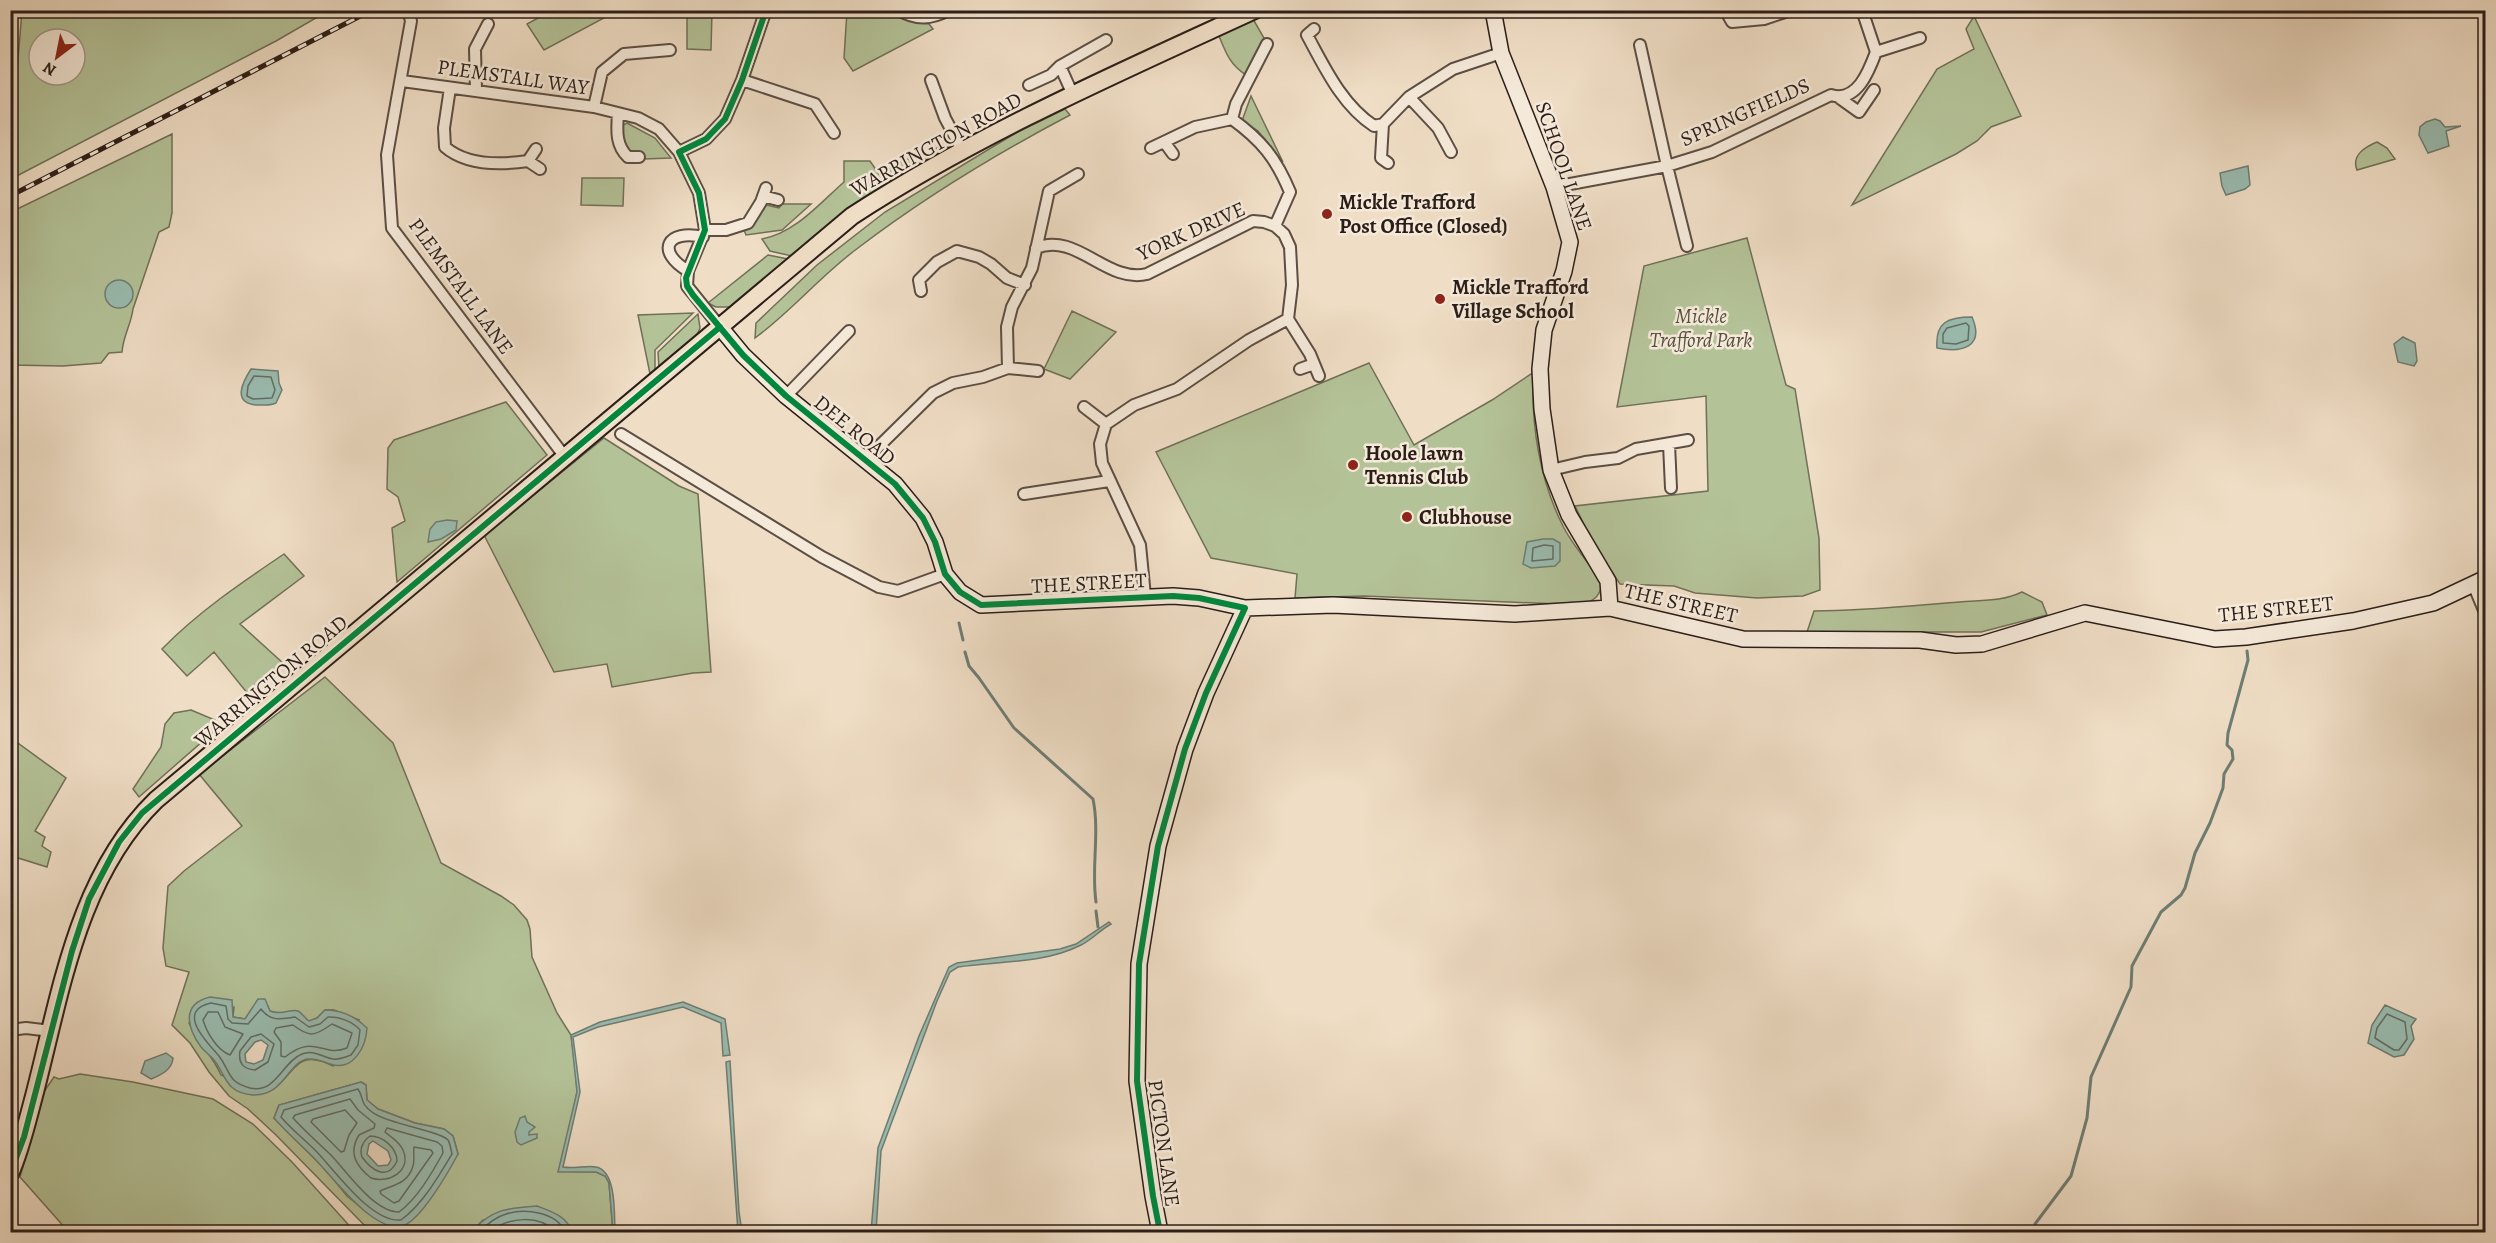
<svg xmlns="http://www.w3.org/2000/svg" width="2496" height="1243" viewBox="0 0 2496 1243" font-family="Alegreya,serif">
  <rect width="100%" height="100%" fill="#efddc5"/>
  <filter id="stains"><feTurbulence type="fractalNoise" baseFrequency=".00333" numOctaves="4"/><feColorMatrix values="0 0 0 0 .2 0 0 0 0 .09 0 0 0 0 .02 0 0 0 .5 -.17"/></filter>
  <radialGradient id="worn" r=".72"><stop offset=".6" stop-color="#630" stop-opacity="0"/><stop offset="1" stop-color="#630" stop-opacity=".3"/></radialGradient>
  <path fill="#b4c298" stroke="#707058" stroke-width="1.5" fill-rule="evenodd" d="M22,11V10L328,11L276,41L11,179V144ZM39,39H75V75H39Z
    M551,11V10L617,11L544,50L527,24Z
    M687,11H712L711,50L687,49Z
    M847,11H891L909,21L929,24L933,29L853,71L844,58Z
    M1974,16L2021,116L1991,127L1977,141L1956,154L1852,205L1937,69L1974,49L1966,29Z
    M1253,19L1264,38L1246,75C1230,65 1226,53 1219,36Z
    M1251,96L1283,162L1258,131L1242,121Z
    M1065,109L1070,115C996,154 925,197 858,248C821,275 792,311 755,338L756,323L817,265L885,212L1014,134Z
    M627,123L655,138L671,158L643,159L642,154L638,152L631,153L625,148L621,126Z
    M172,134V213L169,227L159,232L133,309C131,325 123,336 122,352L109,353L101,363L63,366L11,365V212Z
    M953,142L952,148L871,195L792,256L770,251L762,239C795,233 819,204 844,182V161H870L879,174L901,162Z
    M2377,142L2387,148L2395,159L2357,170C2351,155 2365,147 2377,142Z
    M582,178H624L623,206L581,205Z
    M782,204H811L782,230L746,235L744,230L755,222L763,207L766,205L779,208Z
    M1747,238L1786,385L1795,389L1819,538L1820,590L1803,596L1757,598L1695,593L1674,586L1620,584L1594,545L1575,506L1708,491L1706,396L1617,407L1644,266Z
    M768,255L788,259L733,307H716L708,303Z
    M1072,311L1116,332L1070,379L1044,369Z
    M693,313L655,350V370L650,374L638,315Z
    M698,314L700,328L697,335L659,369L658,352Z
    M1369,363L1414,445L1492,400L1534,372C1530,423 1540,482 1564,528C1574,547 1589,564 1602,581C1601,596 1595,600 1582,605L1364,596L1295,598L1297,574L1211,558L1156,452Z
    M506,402L547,455L397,582L392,528L405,521L398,497L387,489L388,448L394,440Z
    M604,438L679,486L698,494L711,672L693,673L612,687L607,664L554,672L484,535Z
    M284,554L304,576L240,624L284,664L248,694L214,652L187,676L162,649C198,612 241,583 284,554Z
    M2022,592L2042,602L2047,615L1981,632H1807L1814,611C1864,611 1909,606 1959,602C1981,600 2001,602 2022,592Z
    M325,677L393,743L441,863L501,896L514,905L527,920L530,929L532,957L557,1013L571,1035L576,1074L577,1092L571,1122L559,1171L596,1172L605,1176L609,1183L613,1232H571L570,1227L483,1220L471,1232H371L276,1135L248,1109L229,1096L209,1072L190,1043L172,1025L189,972L166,966L163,948L168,886L184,871L242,826L199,774ZM254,1006H268L269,1011C292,1020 287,1000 309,1022L317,1018L325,1010H334L359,1020L333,1066C291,1045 296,1081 264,1093L221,1075C212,1054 198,1044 189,1023L234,1007L233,1017L245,1019ZM361,1082L366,1085L367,1100L378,1109L415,1123L444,1129L453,1136L458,1154L415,1217L367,1212L347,1196L326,1170L274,1118L279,1105Z
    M191,710L215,720L219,727L139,797L133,789L161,747L165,724L174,713Z
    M11,741H15L66,778L35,831L45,837L42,846L51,852L47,867L18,858L11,870Z
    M80,1074L133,1082L213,1099L253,1124L292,1162L355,1232H63L66,1229L20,1177L43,1093L54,1077L59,1079Z"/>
  <path fill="#9abcb0" stroke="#6e7d74" stroke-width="1.5" fill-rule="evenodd" d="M2435,119L2440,121L2445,127L2461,126L2446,131L2449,146L2428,153L2419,135L2420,127L2426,122Z
    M2248,166L2250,185L2245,189L2226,195L2222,186L2220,173Z
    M105 294a14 14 0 1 1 28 0a14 14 0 1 1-28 0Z
    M1972,317C1985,347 1962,353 1937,348C1935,322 1948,317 1972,317Z
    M2403,337L2415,343L2417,361L2414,366L2398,362L2394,344Z
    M251,369L278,371L279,383L282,390L276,403C269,406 264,405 257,405C232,403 242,383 251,369Z
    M447,520L457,521L456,530L441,539L428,542L430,529L436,522Z
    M1543,539H1553L1560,543V561L1555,566L1531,568L1523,564L1527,542Z
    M1109,922L1111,924C1100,930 1092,940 1081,945C1044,964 997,961 958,967L950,972L937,1001L881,1151L876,1232H871L878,1148L919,1036L949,967L957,963L1060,949L1076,944Z
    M210,997L232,1000L233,1017L245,1019L258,999H265L270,1011C282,1016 292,1008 298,1011C302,1013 306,1019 309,1021L317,1018L325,1010C341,1010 356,1017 367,1028C366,1047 353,1072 330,1064C323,1062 317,1058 308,1059C288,1061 285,1096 253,1095C225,1093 226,1075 214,1060C210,1055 205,1052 201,1047C187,1028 181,1004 210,997ZM261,1040L268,1045L263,1060L254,1064L246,1062L245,1054L255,1042Z
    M683,1002L725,1019L730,1055L723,1056L721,1023L683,1007L598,1027L573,1037L580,1092L563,1167C574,1169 588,1165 596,1167C617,1171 614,1215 615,1232H613L609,1183L605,1176L596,1172H558L577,1092L571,1035L600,1022Z
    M2385,1005L2416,1019L2411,1026L2414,1039L2404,1055L2394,1057L2368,1043L2372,1025Z
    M166,1053L173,1058C172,1070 161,1075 151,1079L141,1073L145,1061Z
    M730,1061L739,1212L742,1232H738L726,1062Z
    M361,1082L366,1085L367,1100L378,1109L415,1123L444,1129L453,1136L458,1154C449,1171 420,1222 402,1226C373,1233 331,1175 313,1157C300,1144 286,1132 274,1118L279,1105ZM373,1141L388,1151L391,1160L388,1165L378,1166L367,1154L369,1144Z
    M525,1116L527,1122L535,1127L529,1132V1135L537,1134V1138L521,1145L517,1142L515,1132L520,1118Z
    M537,1206C550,1211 569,1217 571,1232H471C492,1209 507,1208 537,1206Z"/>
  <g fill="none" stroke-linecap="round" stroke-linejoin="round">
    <path stroke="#626d64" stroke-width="1.5" d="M1966,323L1969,326L1968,340L1956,344L1943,343V334L1947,328Z
      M254,376L271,377L275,390L272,398L253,399L247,396L248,386Z
      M1544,545L1553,546V559L1532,561L1533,548Z
      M211,1003L226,1006L228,1019L232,1023L248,1024L261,1009C271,1022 280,1019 295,1017L309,1027L320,1024L328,1017C339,1016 353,1022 360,1030L358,1045L351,1055C346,1057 339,1060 333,1059C322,1057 313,1049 302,1054C282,1062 276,1094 250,1088C227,1082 231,1072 219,1056C209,1044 174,1011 211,1003Z
      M208,1012H218L225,1027L243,1034L230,1055C217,1050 207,1033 203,1020Z
      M2387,1014L2405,1022L2407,1039L2399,1050H2394L2375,1038L2377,1028Z
      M332,1024L352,1033L347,1048C322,1058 315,1033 285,1057L281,1056V1042L274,1032L276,1028L293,1025C310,1038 315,1036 332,1024Z
      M261,1034L274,1044L268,1062L255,1070C243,1069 238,1063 240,1051L251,1037Z
      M358,1089C365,1100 359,1102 372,1112C387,1124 441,1131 448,1140C450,1143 451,1150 452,1154C439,1176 422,1205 401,1220C371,1223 335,1170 315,1150C304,1139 291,1129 281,1117L284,1110Z
      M350,1099L358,1110L375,1124L374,1128L359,1135C348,1153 356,1166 371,1178C389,1184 412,1171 403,1150C399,1141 392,1138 385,1132L387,1128L437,1142L442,1146L443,1153C432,1173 417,1199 399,1212C374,1212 347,1172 331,1155C318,1143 305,1131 293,1118L295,1115Z
      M345,1110L357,1123L349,1135L344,1151L341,1152L311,1122L313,1119Z
      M370,1136C383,1136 397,1148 397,1161C388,1181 372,1171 362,1157C359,1149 363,1141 370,1136Z
      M414,1147L431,1150L433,1153L399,1201L394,1203L381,1194L380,1191C393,1185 408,1184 413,1166C415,1160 413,1153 414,1147Z
      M479,1232C486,1225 496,1217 506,1214C525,1208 557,1212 565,1232
      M489,1232C509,1217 538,1214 557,1232"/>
    <path stroke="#6e7d74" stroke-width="3" d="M959,623L963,640
      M965,652L969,666L979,678L1014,728L1093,799C1100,833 1091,868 1096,902
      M1096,911L1098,927
      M2035,1232V1224L2071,1176L2087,1118L2091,1077L2131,987L2132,966L2161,912L2181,895L2185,888L2195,853L2210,823L2223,788L2224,774L2233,759L2232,750L2227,745L2228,733L2248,660L2247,651"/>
    <defs>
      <path id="street" d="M408,10L411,21L387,155L392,228L565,457
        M899,10C917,21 931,19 949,10
        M1725,10L1732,22L1764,19L1791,10
        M1314,29L1307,35C1325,68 1342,105 1374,126L1383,124
        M1640,45L1667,166L1712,152L1831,95C1857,103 1869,71 1876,52L1862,10
        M1876,52L1920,38
        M742,80L815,104L834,133
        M931,80L945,118L962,150
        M402,81L594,107L638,118L659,129L679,152L699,193L705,230L688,271L687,286L720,327
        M1029,85L1051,75L1060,66
        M450,88L444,128L445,147C467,166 501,165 528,161L536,149
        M476,90L475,49L488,24
        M1073,95L1060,66L1106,40
        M1409,97L1438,128L1451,152
        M1838,97L1859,112L1874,90
        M594,107L602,72L624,54L670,50
        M618,113C617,129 615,145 628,157H639
        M1232,119L1236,104L1267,44
        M1165,143L1173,154
        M1151,148L1195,127L1232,119C1261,140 1276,158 1290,192L1275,226
        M679,152L706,139L725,119L742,80L766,10
        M528,161L540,169
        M1388,163L1381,158L1383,124L1409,97L1453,69L1501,53
        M1554,187L1667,166L1687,246
        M763,196L778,200
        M705,230H726L748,223L761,202L766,188
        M1036,248C1076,231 1107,284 1147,274L1253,221L1264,222L1275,226L1284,234L1290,247L1292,285L1288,319L1249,340L1177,389L1134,405L1106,424L1100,444L1102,463L1140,545L1145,596
        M688,271C655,251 667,229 703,237
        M921,291L919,280L937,262L957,251L979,257L991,264L1007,278L1025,285
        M1288,319L1310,354L1319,376
        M1008,368L1007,327L1012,307L1032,268L1049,191L1078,174
        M1300,369L1314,364
        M786,396L849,331
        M1084,407L1106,424
        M621,434L822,557L879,587L898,591L945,574
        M1669,444L1671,488
        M866,459L933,393L953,383L983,377L1008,368L1038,371
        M1551,470L1585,462L1618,458L1636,449L1688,440
        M1024,494L1109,481
        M2473,584L2486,615
        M10,1030L26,1028L51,1031"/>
      <path id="secondary" d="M1493,10L1501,53L1554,187L1570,242L1564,271L1544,330L1540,369L1542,409L1551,470L1569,515L1608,581L1610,608
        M720,327L743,355L786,396L895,484L923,518L935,542L945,574L960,592L981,605L1173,596L1199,598L1245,608L1333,605L1515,614L1610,608L1743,639L1920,640L1956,645L1982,644L2085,613L2215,639L2246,637L2353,621L2433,603L2486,578
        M1160,1232L1153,1196L1137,1081L1139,964L1158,846L1185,749L1206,693L1245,608"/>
      <path id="primary" d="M10,1174C21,1149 27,1122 34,1096C61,993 77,877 156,800L852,216C978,134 1118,73 1255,10"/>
    </defs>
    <use href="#street" stroke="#5c4e44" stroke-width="14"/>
    <use href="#secondary" stroke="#2b1e19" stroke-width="18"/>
    <use href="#primary" stroke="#2b1e19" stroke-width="20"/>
    <use href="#street" stroke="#f5e9d9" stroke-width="10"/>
    <use href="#secondary" stroke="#f5e9d9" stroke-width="15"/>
    <use href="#primary" stroke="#efddc5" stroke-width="16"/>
    <defs>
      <path id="rail" d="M10,196L372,10"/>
    </defs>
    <use href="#rail" stroke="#2b1e19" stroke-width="5"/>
    <use href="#rail" stroke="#f5e9d9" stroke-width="3" stroke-dasharray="9" stroke-linecap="butt"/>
    <defs>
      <path id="cycleway" d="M766,10L742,80L725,119L706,139L679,152L699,193L705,230L686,278L687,286L693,295L743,355L786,396L895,484L923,518L935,542L945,574L960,592L981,605L1173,596L1199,598L1245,608L1206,693L1185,749L1158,846L1139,964L1137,1081L1153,1196L1160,1232
        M10,1174L24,1137L72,951L89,899L119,842L142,813L720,327"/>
    </defs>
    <use href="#cycleway" stroke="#f5e9d9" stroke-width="10"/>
    <use href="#cycleway" stroke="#00873e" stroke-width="6"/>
  </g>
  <g fill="#8f2418" stroke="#f5e9d9" stroke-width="2">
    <circle cx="1327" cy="214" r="6"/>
    <circle cx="1440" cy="299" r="6"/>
    <circle cx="1353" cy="465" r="6"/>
    <circle cx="1407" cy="517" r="6"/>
  </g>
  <g text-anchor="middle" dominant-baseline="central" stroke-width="5" stroke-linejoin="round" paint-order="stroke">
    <g font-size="21" fill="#2b1e19" stroke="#f5e9d9">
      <text transform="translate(513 77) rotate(8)">PLEMSTALL WAY</text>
      <text transform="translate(1745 112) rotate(-24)">SPRINGFIELDS</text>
      <text transform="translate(936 144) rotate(-29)">WARRINGTON ROAD</text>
      <text transform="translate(1564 166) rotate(71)">SCHOOL LANE</text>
      <text transform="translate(1191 231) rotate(-24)">YORK DRIVE</text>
      <text transform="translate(461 286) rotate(54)">PLEMSTALL LANE</text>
      <text transform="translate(855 430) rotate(39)">DEE ROAD</text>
      <text transform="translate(1089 583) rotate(-3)">THE STREET</text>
      <text transform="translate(1681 603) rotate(13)">THE STREET</text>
      <text transform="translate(2276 609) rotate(-6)">THE STREET</text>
      <text transform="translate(271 681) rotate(-40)">WARRINGTON ROAD</text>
      <text transform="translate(1164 1143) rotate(82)">PICTON LANE</text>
    </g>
    <g font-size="21" font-weight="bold" fill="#2b1e19" stroke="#f5e9d9" text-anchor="start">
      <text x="1339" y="202">Mickle Trafford<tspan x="1339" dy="24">Post Office (Closed)</tspan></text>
      <text x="1452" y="287">Mickle Trafford<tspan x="1452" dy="24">Village School</tspan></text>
      <text x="1365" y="453">Hoole lawn<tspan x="1365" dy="24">Tennis Club</tspan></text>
      <text x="1419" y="517">Clubhouse</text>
    </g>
    <g font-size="21" font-style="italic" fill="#544f3f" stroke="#f5e9d9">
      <text x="1701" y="316">Mickle<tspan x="1701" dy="24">Trafford Park</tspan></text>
    </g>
  </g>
  <rect width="2496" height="1243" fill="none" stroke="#efddc5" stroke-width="36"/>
  <rect x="12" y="12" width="2472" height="1219" fill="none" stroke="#2b1e19" stroke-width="3"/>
  <rect x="18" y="18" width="2460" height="1207" fill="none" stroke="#2b1e19" stroke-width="1.5"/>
  <g transform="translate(57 57) rotate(212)"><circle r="28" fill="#f5e9d9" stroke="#a4988c" stroke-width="1.5"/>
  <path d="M0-4.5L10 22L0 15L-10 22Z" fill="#8f2418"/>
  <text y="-9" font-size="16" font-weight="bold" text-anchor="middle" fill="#2b1e19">N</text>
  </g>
  <rect width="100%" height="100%" filter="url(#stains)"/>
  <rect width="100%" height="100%" fill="url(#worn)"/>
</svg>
